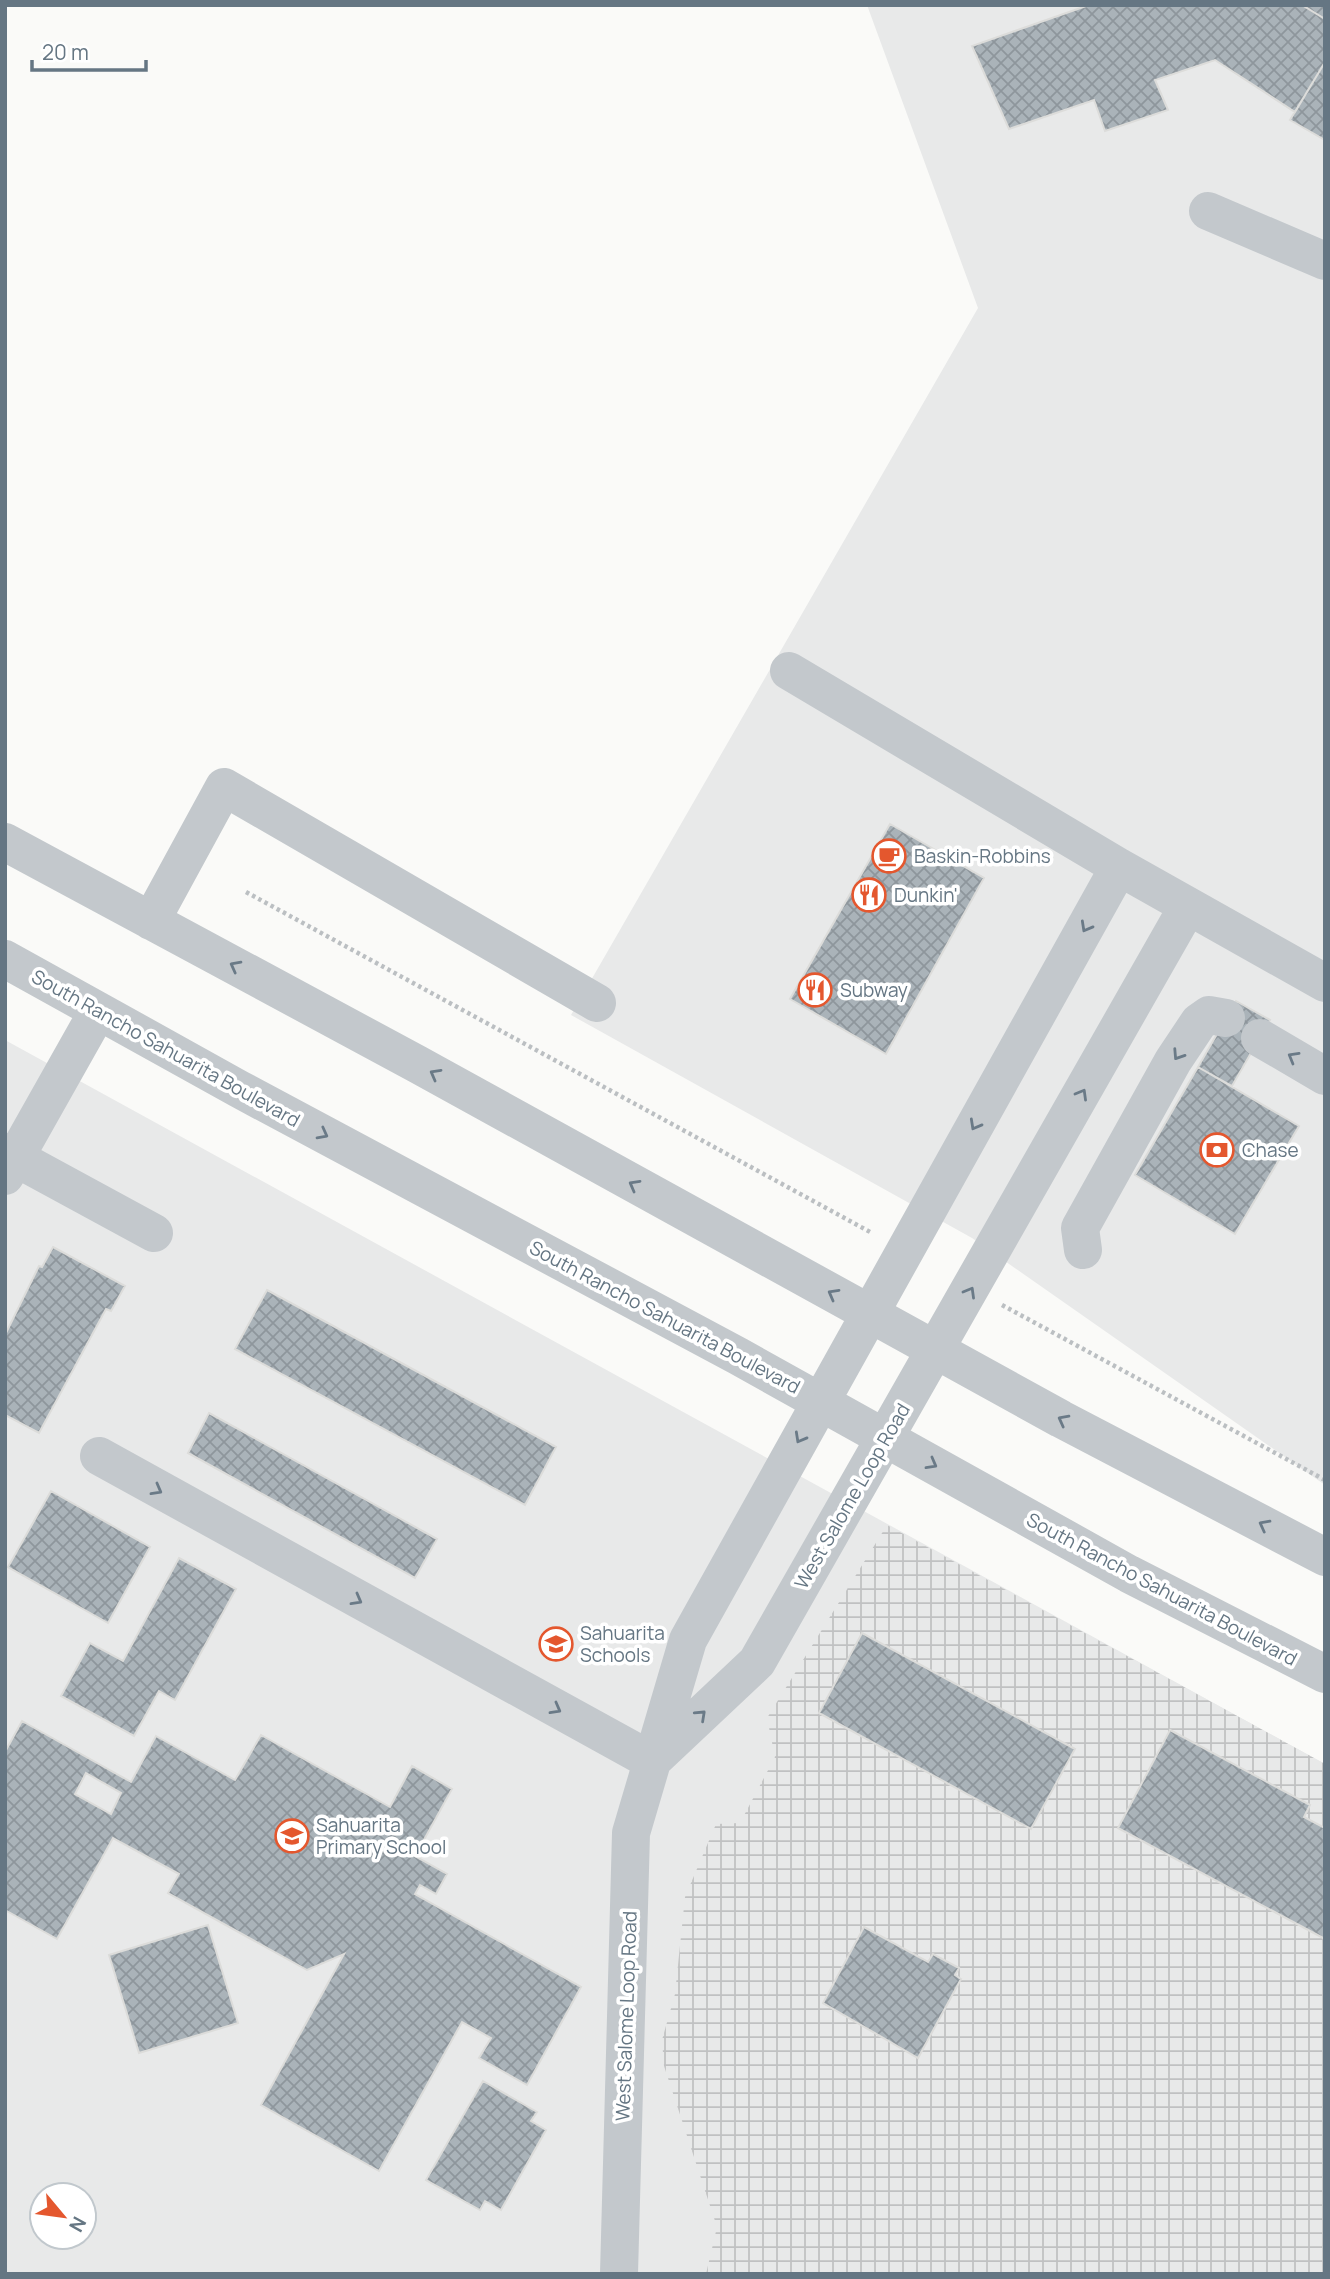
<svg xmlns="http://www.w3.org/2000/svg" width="1330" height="2279" viewBox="0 0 1330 2279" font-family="Manrope,sans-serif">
  <defs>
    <pattern id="industrial-grid" width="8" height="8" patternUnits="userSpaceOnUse" patternTransform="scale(1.75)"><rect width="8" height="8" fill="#e8e9e9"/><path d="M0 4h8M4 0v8" fill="none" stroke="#c0c1c2"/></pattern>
    <pattern id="building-cross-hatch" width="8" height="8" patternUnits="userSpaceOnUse" patternTransform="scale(1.75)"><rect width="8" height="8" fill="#aab3b9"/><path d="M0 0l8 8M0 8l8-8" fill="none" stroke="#8e969c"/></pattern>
  </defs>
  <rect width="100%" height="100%" fill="#fafaf8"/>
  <path fill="#e8e9e9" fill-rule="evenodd" d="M867,5H1325V1485L972,1238L571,1015L978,308Z
    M5,1040L1325,1764V2274H5ZM42,2195H84V2237H42Z"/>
  <path fill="url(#industrial-grid)" d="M887,1525L1325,1764V2274H706L717,2227L664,2066L662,2040L675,1994L685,1897L716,1824L740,1823L775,1757L767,1718Z"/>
  <path fill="url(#building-cross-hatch)" stroke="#dcdcda" stroke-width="2" fill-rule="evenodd" d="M1089,5H1302L1325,19V62L1295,112L1215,60L1155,80L1168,110L1105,131L1094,100L1009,129L972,46Z
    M1302,5H1325V19Z
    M1325,62V140L1290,120Z
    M890,824L984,878L886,1054L790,999Z
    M1236,1001L1270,1020L1232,1086L1198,1067Z
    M1198,1067L1299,1126L1235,1234L1135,1175Z
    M53,1247L125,1286L111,1311L106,1309L39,1433L5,1415V1335L39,1266L42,1267Z
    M267,1290L556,1447L525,1505L235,1349Z
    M209,1413L437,1539L415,1578L188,1453Z
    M51,1491L150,1547L108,1623L8,1567Z
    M179,1558L236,1589L175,1700L159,1691L134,1736L61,1696L90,1643L123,1661Z
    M862,1633L1075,1749L1031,1829L819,1713Z
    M22,1721L131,1782L156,1736L235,1780L261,1735L390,1807L412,1766L452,1789L415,1856L447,1874L436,1894L420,1885L415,1894L581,1987L527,2085L479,2058L491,2038L462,2022L379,2171L261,2105L344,1954L307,1970L168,1893L179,1874L113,1838L57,1939L5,1910V1752ZM86,1773L121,1793L111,1814L75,1794Z
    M1170,1730L1310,1805L1304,1817L1325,1828V1939L1118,1828Z
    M208,1925L238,2023L139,2053L109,1955Z
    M864,1927L928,1962L933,1954L959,1968L955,1975L961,1979L918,2058L823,2003Z
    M483,2081L537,2112L531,2121L546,2130L501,2210L485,2201L480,2210L426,2180Z"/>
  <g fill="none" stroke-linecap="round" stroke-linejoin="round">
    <path stroke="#bbbfc2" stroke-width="4.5" stroke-dasharray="3.5 3.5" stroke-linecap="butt" d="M246,892L872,1233
      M1002,1305L1325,1480"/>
    <path stroke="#c3c8cc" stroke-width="38" d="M1208,211L1325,261
      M789,671L1119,867L1325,983
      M5,842L417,1064L1061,1419L1325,1557
      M151,921L224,787L597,1003
      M5,959L239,1089L738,1356L1129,1574L1325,1674
      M1260,1038L1325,1076
      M5,1152L154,1233
      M5,1176L98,1011
      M1083,1250L1080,1228L1173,1061L1199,1022L1209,1015L1226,1018
      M99,1456L652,1761
      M653,1760L757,1662L1188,906
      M619,2274L631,1833L688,1640L1119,867"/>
  </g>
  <defs><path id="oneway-chevron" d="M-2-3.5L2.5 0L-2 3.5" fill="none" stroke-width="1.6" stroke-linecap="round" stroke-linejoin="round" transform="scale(1.75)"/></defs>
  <g stroke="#6a7a87">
    <use href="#oneway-chevron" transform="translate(1086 927) rotate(119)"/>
    <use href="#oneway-chevron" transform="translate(235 966) rotate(-152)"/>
    <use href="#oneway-chevron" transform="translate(1178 1055) rotate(123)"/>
    <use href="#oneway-chevron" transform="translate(1293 1057) rotate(-150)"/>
    <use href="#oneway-chevron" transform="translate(435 1074) rotate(-151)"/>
    <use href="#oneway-chevron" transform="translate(1082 1094) rotate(-60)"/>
    <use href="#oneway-chevron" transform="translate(975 1125) rotate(119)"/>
    <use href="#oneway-chevron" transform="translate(323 1134) rotate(28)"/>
    <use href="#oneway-chevron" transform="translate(634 1185) rotate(-151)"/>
    <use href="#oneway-chevron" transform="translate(970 1292) rotate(-60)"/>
    <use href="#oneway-chevron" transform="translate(833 1294) rotate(-151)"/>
    <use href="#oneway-chevron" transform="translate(1063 1420) rotate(-152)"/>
    <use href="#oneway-chevron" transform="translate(800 1438) rotate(119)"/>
    <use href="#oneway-chevron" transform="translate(932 1464) rotate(29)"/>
    <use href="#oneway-chevron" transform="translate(157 1490) rotate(29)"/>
    <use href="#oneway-chevron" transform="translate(1264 1525) rotate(-152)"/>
    <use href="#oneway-chevron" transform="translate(357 1600) rotate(29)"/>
    <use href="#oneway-chevron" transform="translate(556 1709) rotate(29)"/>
    <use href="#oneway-chevron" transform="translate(701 1715) rotate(-43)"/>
  </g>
  <defs>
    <symbol id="cafe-ring" viewBox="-11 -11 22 22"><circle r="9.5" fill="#fff" stroke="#e4572e" stroke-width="1.5"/><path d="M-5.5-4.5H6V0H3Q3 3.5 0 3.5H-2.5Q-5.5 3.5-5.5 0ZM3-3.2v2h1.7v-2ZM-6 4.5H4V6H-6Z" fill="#e4572e"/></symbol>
    <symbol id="restaurant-ring" viewBox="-11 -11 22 22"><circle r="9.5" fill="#fff" stroke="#e4572e" stroke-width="1.5"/><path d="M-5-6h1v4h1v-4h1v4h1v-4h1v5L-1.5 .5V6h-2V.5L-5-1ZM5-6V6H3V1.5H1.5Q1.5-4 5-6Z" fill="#e4572e"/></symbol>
    <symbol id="bank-ring" viewBox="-11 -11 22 22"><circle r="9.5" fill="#fff" stroke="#e4572e" stroke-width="1.5"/><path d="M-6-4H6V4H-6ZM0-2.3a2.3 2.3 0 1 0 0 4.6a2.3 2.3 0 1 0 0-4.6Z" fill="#e4572e"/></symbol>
    <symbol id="school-ring" viewBox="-11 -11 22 22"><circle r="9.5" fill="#fff" stroke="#e4572e" stroke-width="1.5"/><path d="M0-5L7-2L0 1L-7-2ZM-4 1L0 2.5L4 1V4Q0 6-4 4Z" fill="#e4572e"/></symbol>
  </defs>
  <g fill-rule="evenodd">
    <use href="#cafe-ring" x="870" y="837" width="38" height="38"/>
    <use href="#restaurant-ring" x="850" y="876" width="38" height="38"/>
    <use href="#restaurant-ring" x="796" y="971" width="38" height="38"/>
    <use href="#bank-ring" x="1198" y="1131" width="38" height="38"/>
    <use href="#school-ring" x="537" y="1625" width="38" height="38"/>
    <use href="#school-ring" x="273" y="1817" width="38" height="38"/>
  </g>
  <g text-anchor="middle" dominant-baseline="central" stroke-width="7" stroke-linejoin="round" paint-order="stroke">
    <g font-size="19" fill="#657683" stroke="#fff" text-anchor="start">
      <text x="914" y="856">Baskin-Robbins</text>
      <text x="894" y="895">Dunkin'</text>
      <text x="840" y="990">Subway</text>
      <text x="1242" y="1150">Chase</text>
      <text x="580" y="1633">Sahuarita<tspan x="580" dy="22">Schools</tspan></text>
      <text x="316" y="1825">Sahuarita<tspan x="316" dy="22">Primary School</tspan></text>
    </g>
    <g font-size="19" fill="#657683" stroke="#fff">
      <text transform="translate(166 1048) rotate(29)">South Rancho Sahuarita Boulevard</text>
      <text transform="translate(665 1317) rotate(28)">South Rancho Sahuarita Boulevard</text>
      <text transform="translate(852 1496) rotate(-60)">West Salome Loop Road</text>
      <text transform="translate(1162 1589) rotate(28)">South Rancho Sahuarita Boulevard</text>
      <text transform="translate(626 2016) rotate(-88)">West Salome Loop Road</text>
    </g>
  </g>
  <rect width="1330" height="2279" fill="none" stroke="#657683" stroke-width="14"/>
  <g transform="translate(63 2216) rotate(119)"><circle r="33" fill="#ffffff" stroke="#c1c8cd" stroke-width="2"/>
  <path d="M0-5L12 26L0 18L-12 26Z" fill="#e4572e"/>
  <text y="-10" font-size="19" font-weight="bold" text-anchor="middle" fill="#657683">N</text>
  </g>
  <path d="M32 60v10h114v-10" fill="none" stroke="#657683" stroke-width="3.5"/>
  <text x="42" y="60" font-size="21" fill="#657683" stroke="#ffffff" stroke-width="5" paint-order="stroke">20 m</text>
</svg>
